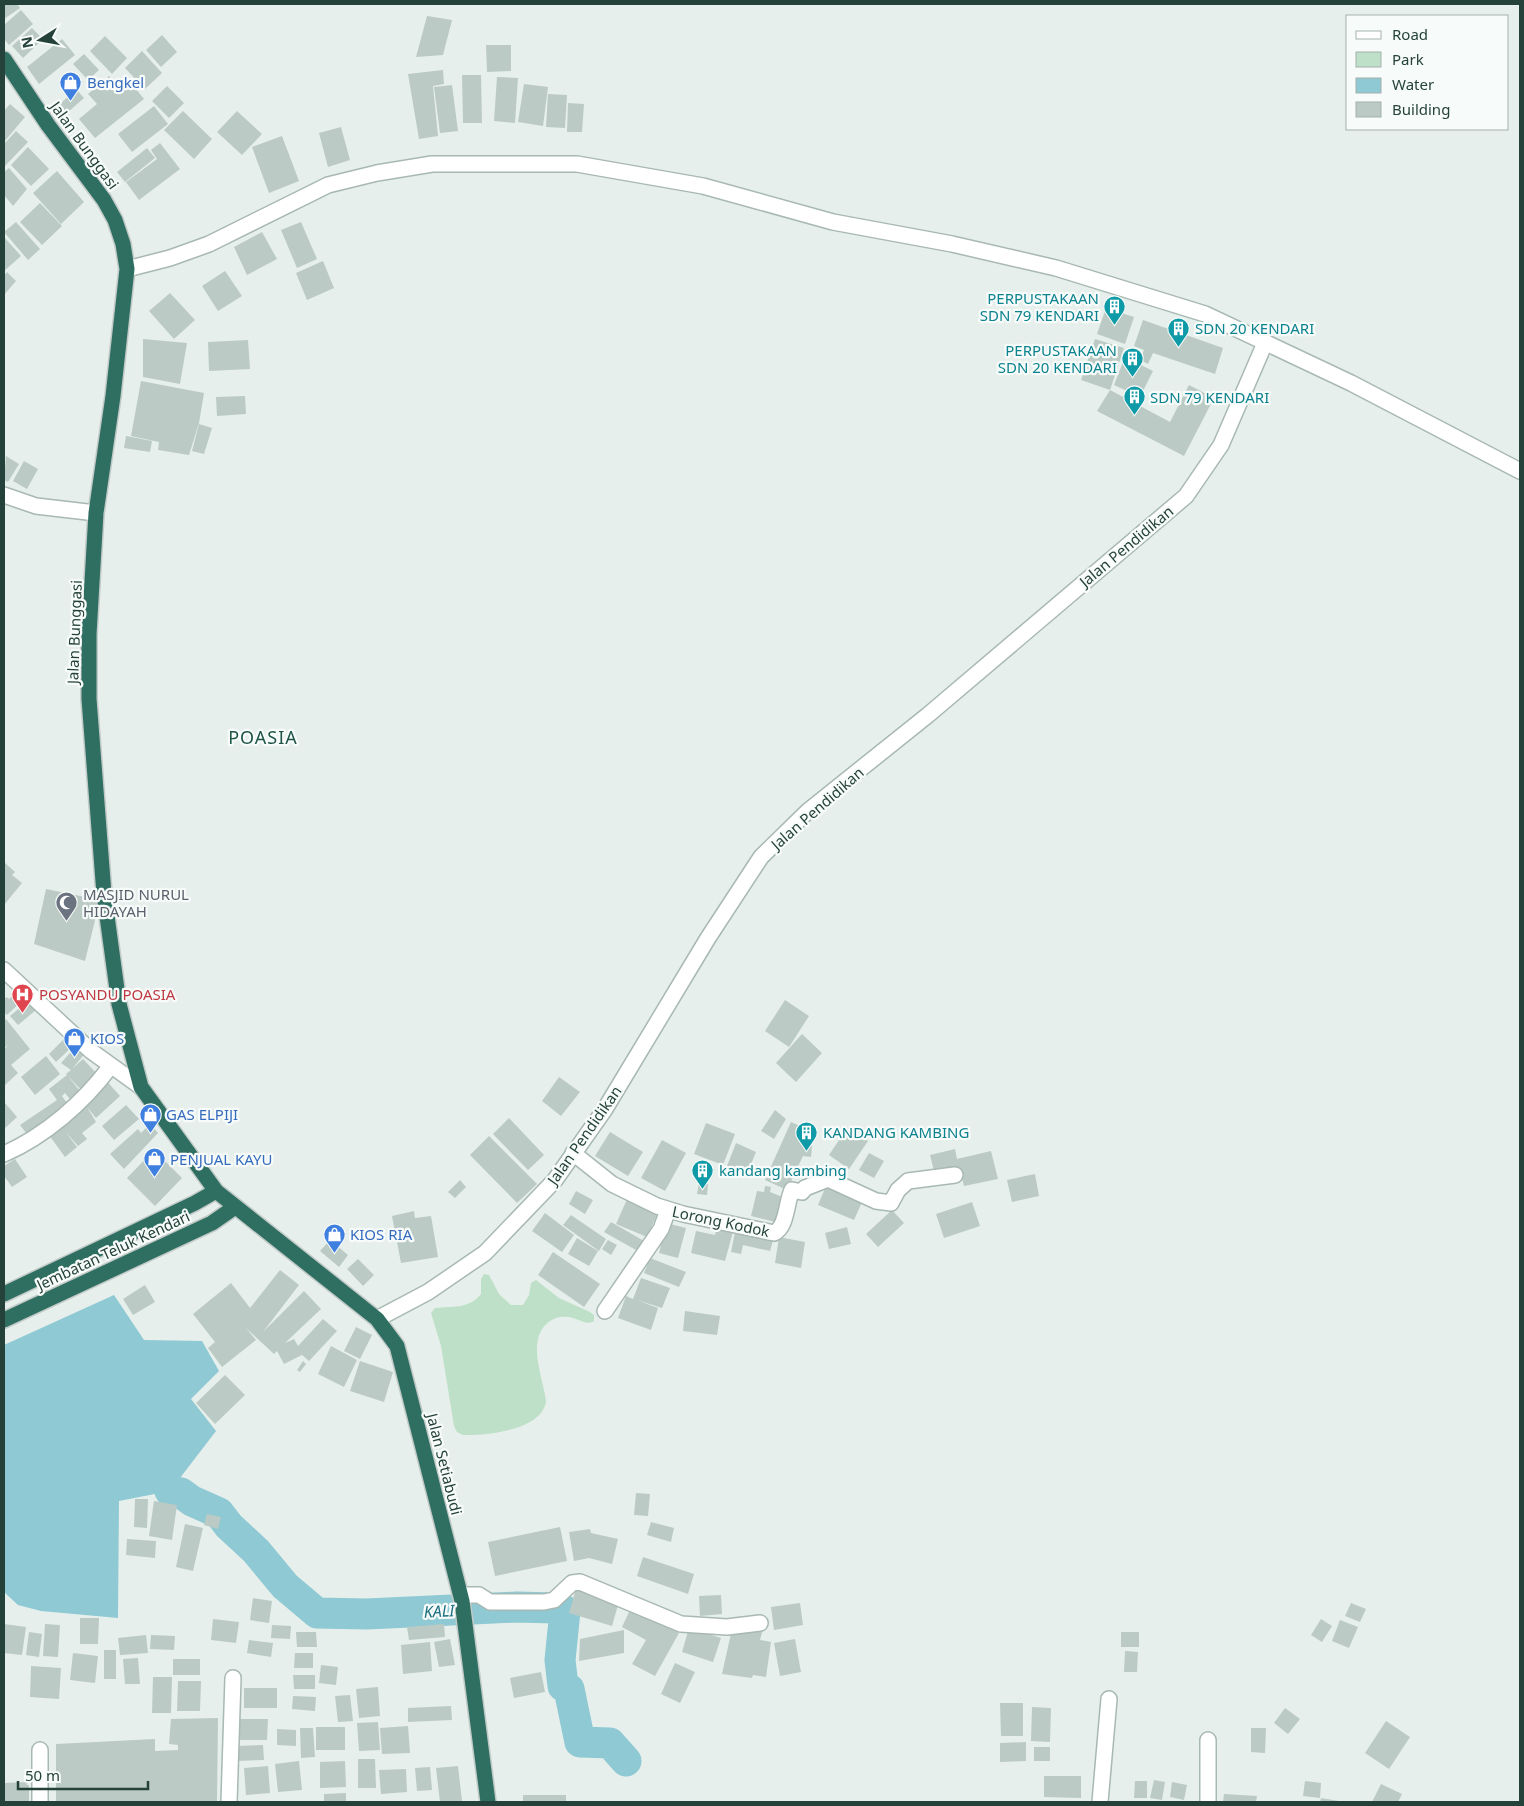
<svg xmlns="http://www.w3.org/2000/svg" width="1524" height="1806" viewBox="0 0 1524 1806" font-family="'Noto Sans',sans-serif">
  <rect width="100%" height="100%" fill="#e6efeb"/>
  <path fill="#bfe0c8" d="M484,1274L489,1275L499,1294L511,1305H523L529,1295L531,1283L536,1280L559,1298L590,1312L594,1315V1321C586,1326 577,1318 569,1317C562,1316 556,1317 550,1321C525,1338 543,1377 546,1401C543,1430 486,1436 463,1435L457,1432L454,1426L441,1346L431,1313L435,1308C453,1306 469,1309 481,1294V1279Z"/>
  <path fill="#8ec9d4" d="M114,1295L144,1340L202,1341L219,1371L191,1399L216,1431L170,1491L119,1501L118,1618L41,1611L18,1605L4,1592V1345Z"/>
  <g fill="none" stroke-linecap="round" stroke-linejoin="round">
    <path stroke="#8ec9d4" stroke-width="31" d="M170,1491L181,1493L192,1501L219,1513L229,1526L256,1551L285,1586L317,1613L367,1614L517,1607L554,1608L565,1611L560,1660L563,1686L569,1689L580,1742L610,1743L626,1761"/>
  </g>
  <path fill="#bbcac4" d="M4,4H17L20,8L4,19Z
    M21,10L33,24L9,45L4,39V25Z
    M427,16L452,20L443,55L416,57Z
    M32,28L43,39L23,58L12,46Z
    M162,35L177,52L161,67L146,50Z
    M105,36L127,58L112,74L90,51Z
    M62,39L75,55L39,84L27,67Z
    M486,45H511V71L487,72Z
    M142,51L162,73L145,89L125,68Z
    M84,54L99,70L88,80L73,64Z
    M443,70L444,84L433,86L438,136L419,139L408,74Z
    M462,75H481L482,123H463Z
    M109,76L118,87L128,79L144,99L95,138L79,119L97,104L88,94Z
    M497,77L518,78L515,123L494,121Z
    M524,84L548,87L543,126L518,122Z
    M452,85L458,131L440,133L434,87Z
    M167,86L184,103L169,118L152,101Z
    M76,89L84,98L67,113L59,105Z
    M548,94L567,95L565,128L546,127Z
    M568,103L584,104L582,132H567Z
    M10,104L25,117L4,142V111Z
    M154,106L168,124L132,152L118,134Z
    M183,111L212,139L194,159L164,130Z
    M237,111L262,134L242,155L217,132Z
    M341,127L350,160L328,167L319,133Z
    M16,131L28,142L4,167V144Z
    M282,136L299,181L269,193L252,147Z
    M160,143L180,169L139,200L126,182L157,159L151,150Z
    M28,147L49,169L31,186L11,165Z
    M147,148L155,158L125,182L117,172Z
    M9,168L27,189L13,206L4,195V172Z
    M57,171L84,202L61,224L33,193Z
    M40,203L62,226L42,245L20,222Z
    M16,222L40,249L28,260L4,232Z
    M301,222L317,259L297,268L281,230Z
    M262,232L277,259L247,275L234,247Z
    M4,237L21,256L4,271Z
    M323,261L334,288L307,300L296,273Z
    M225,271L242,296L218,311L202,286Z
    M7,272L16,281L4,295V276Z
    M170,293L195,320L174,339L149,311Z
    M1106,308L1134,317L1125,344L1097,334Z
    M1143,320L1223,348L1215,374L1153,353L1148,364L1140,360L1144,350L1134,346Z
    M143,339L187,343L180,384L143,377Z
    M1095,339L1124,348L1110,390L1170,422L1189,385L1214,398L1184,456L1097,411L1110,390L1081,380Z
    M248,340L250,369L209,371L208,342Z
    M1125,357L1153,371L1140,397L1114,385Z
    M141,381L204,393L199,423L189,455L158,450L159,442L131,436Z
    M245,396L246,414L217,416L216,397Z
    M199,424L212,428L204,454L192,451Z
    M126,436L152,441L150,452L124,448Z
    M6,456L19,464L8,482L4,480Z
    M24,461L38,469L27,489L13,481Z
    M4,862L15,872L12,875L22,883L4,905Z
    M46,889L100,900L85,961L34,944Z
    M20,988L27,996L7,1015L4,1012V999L7,997L9,999Z
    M785,1000L809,1016L789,1047L765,1031Z
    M28,1001L36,1010L18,1025L10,1016Z
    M6,1019L30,1049L11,1065L18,1073L4,1086V1049L10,1044L4,1048V1021Z
    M802,1034L822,1053L796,1082L776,1063Z
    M68,1035L76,1043L56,1062L49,1054Z
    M79,1043L87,1051L72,1069L83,1059L99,1076L83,1092L66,1074L71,1070L61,1063Z
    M46,1056L60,1074L35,1095L21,1077Z
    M67,1075L84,1096L74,1104L65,1093L62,1096L69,1106L30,1138L20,1125L57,1100L49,1089Z
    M559,1077L580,1092L561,1116L542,1101Z
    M104,1078L120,1096L96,1118L87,1107L96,1122L82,1133L87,1139L78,1146L65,1131L77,1147L65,1157L46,1131Z
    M5,1103L17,1117L4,1129V1104Z
    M126,1105L139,1119L114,1140L102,1126Z
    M775,1110L786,1119L774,1139L761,1131Z
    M509,1118L544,1155L528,1170L493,1134Z
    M791,1122L814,1132L808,1146H812L811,1157L803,1156L787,1190L765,1180Z
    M706,1123L735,1134L723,1165L694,1154Z
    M150,1124L158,1133L124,1169L110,1154L138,1129L141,1133Z
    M848,1127L868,1141L849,1169L829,1155Z
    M610,1132L643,1152L628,1176L595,1156Z
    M489,1136L537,1184L517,1203L470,1155Z
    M662,1140L686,1153L665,1191L641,1178Z
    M736,1143L756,1152L747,1174L727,1166Z
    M955,1149L957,1159L991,1151L998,1179L964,1186L960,1170L935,1175L930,1155Z
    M154,1150L182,1178L155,1206L127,1178Z
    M869,1153L884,1161L874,1178L859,1170Z
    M15,1159L27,1177L12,1187L4,1176V1166Z
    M1035,1174L1039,1196L1012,1202L1007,1180Z
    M460,1180L466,1187L455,1198L448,1192Z
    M699,1183L708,1184L707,1195L697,1194Z
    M765,1186L771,1187L770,1192L785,1198L780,1223L751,1216L757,1191L764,1192Z
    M826,1186L862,1202L854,1220L818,1205Z
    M576,1191L593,1200L585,1214L569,1204Z
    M628,1197L659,1210L647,1237L616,1224Z
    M972,1202L980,1226L944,1238L936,1214Z
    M892,1210L904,1223L878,1247L866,1234Z
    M414,1211L415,1218L431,1216L438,1257L401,1263L392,1216Z
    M545,1213L574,1235L562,1252L532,1231Z
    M571,1215L606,1239L599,1251L563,1225Z
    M611,1222L644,1241L636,1250L604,1232Z
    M666,1223L686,1228L678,1258L659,1253Z
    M718,1223L734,1228L725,1261L691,1253L696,1231L715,1235Z
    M847,1227L851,1244L829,1249L825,1233Z
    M735,1232L774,1237L770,1251L743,1245L741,1254L731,1252Z
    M779,1237L805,1242L801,1268L775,1263Z
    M577,1238L598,1251L589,1266L568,1254Z
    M330,1240L348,1255L339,1267L320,1251Z
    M608,1240L617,1245L611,1255L602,1249Z
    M553,1252L600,1284L584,1307L538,1275Z
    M650,1258L686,1272L679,1287L644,1273Z
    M358,1259L374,1275L363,1286L347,1269Z
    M280,1270L299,1285L263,1332L304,1291L321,1309L285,1343L294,1339L298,1346L323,1319L337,1331L309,1361L302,1355L284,1364L277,1351L274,1354L246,1328L256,1340L222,1367L208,1348L215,1342L193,1314L231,1283L250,1308Z
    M641,1278L670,1288L662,1308L637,1300L658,1308L651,1330L618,1318L626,1296L633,1299Z
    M145,1285L155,1302L133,1315L123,1299Z
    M685,1311L720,1316L717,1335L683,1331Z
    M356,1327L372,1335L360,1359L344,1351Z
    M331,1346L357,1360L344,1387L318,1374Z
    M303,1361L306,1364L300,1372L297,1370Z
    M360,1361L393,1372L384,1402L350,1391Z
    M225,1375L245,1395L215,1424L196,1403Z
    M636,1493L650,1494L648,1516L634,1515Z
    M135,1499H148L147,1528L134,1527Z
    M154,1501L177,1505L172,1540L149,1536Z
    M207,1514L221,1517L218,1529L204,1525Z
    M651,1522L674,1528L671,1542L647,1535Z
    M185,1524L203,1528L193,1571L176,1567Z
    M560,1527L567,1561L495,1576L488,1542Z
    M590,1529L591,1533L618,1539L612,1564L589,1558L574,1561L569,1532Z
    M127,1539L156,1541L155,1558L126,1555Z
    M643,1557L694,1574L688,1594L637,1576Z
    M577,1585L620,1598L612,1626L569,1613Z
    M721,1595L722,1614L700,1616L699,1596Z
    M253,1598L272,1601L269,1623L250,1620Z
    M800,1603L803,1625L774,1630L771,1607Z
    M1351,1603L1366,1609L1360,1622L1345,1616Z
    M631,1608L679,1633L655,1676L632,1664L646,1640L622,1627Z
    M80,1618H99L98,1644H80Z
    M213,1619L239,1622L236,1643L211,1640Z
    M1321,1619L1332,1626L1322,1642L1311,1635Z
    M1340,1620L1358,1627L1349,1648L1332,1641Z
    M4,1624L26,1627L22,1655L4,1653Z
    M45,1624L60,1625L58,1657L43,1656Z
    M444,1624L445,1637L409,1640L407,1627Z
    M272,1625L291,1626L290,1639L271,1638Z
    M689,1628L721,1638L713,1662L682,1652Z
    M732,1629H763L760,1640L771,1642L766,1677L753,1675L752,1678L722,1674Z
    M624,1630V1653L579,1661L580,1639Z
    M29,1632L42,1634L39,1657L26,1655Z
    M296,1632H316L317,1647H297Z
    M1121,1632H1139V1647H1121Z
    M146,1635L148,1653L120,1655L118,1638Z
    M151,1635L175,1636L174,1650L150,1649Z
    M450,1639L455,1665L439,1667L434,1642Z
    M795,1639L801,1672L780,1676L774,1643Z
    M249,1640L273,1643L271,1657L247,1653Z
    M430,1642L432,1671L403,1674L401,1645Z
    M104,1650H116V1679H104Z
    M1125,1651L1138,1652L1137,1672H1124Z
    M73,1653L98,1656L95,1683L70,1680Z
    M295,1653H313V1668H294Z
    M138,1658L140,1684H125L123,1659Z
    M173,1659H200V1675H173Z
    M675,1663L695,1672L680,1703L661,1694Z
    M321,1665L338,1667L336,1685L319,1683Z
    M31,1666L61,1668L59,1699L30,1697Z
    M541,1672L545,1692L514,1698L510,1678Z
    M293,1675H315V1689H294Z
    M153,1677H172L171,1713H152Z
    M178,1681H201L200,1711H177Z
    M378,1687L380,1716L359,1718L356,1689Z
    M244,1688H277V1708H244Z
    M350,1695L353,1721L338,1722L335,1696Z
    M293,1696L316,1697L315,1711L292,1709Z
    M1000,1703H1023V1736H1001Z
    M451,1706L452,1720L408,1722V1708Z
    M1032,1707L1051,1708L1050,1742L1031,1741Z
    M1285,1708L1300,1719L1288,1734L1274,1723Z
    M218,1718L217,1802H56V1744L155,1739V1751L178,1750V1745L169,1744L171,1719Z
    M234,1719H268L267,1740H234Z
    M1386,1721L1410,1737L1389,1769L1365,1753Z
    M378,1722L380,1750L359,1751L357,1723Z
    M408,1726L410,1753L382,1754L380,1728Z
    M316,1727H345V1750H316Z
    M300,1728H313L315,1757L301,1758Z
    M1251,1728H1266L1265,1753L1251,1752Z
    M277,1729L296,1730V1746L277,1745Z
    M1026,1742V1761L1000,1762V1743Z
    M263,1745L264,1760L236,1761V1746Z
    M1034,1747H1050V1761H1034Z
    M358,1759H375L376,1788H358Z
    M299,1761L302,1790L278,1792L275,1764Z
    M345,1761L346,1787L320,1788V1762Z
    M268,1766L270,1793L246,1795L244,1768Z
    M458,1766L462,1801L440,1802L436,1768Z
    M430,1767L432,1790L417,1791L415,1768Z
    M406,1769L407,1792L381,1794L379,1770Z
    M1044,1776H1081V1798L1044,1797Z
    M1154,1780L1165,1782L1162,1800L1150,1798Z
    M1135,1781H1147V1798H1134Z
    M1305,1781L1321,1783L1320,1798L1303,1796Z
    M27,1782V1785H29V1802H4V1783Z
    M1172,1782L1187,1785L1184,1800L1170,1797Z
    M1381,1784L1402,1794L1398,1802H1372Z
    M346,1793V1802H324V1794Z
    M1224,1794L1257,1796L1256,1802H1223Z
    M523,1795H566V1802H523Z
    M1321,1798L1339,1801L1338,1802H1320Z"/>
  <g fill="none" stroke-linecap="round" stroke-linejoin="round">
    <defs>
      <path id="street" d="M127,269L170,258L209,244L328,185L377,173L432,164H577L703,186L833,222L952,244L1056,268L1205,314L1351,383L1520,471
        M4,495L36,506L96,513
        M4,970L91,1051L141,1087
        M573,1153L612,1184L657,1206L683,1214L774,1233C787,1227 786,1203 792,1190L802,1192L805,1188L828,1179L876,1201L891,1203L898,1190L908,1181L955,1175
        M4,1154C45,1136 83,1103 110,1067
        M605,1311L661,1229L668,1210
        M377,1319L428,1292L485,1253L555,1180L605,1109L708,938L761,857L808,811L928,715L1186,496L1221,445L1265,343
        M461,1595H479L490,1602H544L554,1600L572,1583L580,1582L681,1624L727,1627L760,1623
        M40,1802V1750
        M229,1802L233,1678
        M1100,1802L1109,1699
        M1208,1802V1740"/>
      <path id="highway" d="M4,59L48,125L104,200L115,220L123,244L127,269L113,396L96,513L89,634V699L104,894L119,1004L141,1087L216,1191L377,1319L397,1346L462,1601L488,1802
        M4,1294L195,1203L216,1191
        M4,1320L212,1223L235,1207"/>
    </defs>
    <use href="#street" stroke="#a8b8b2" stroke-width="18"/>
    <use href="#highway" stroke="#c2cac8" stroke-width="18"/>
    <use href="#street" stroke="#fff" stroke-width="15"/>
    <use href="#highway" stroke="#2f6f62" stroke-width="15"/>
  </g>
  <defs>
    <symbol id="shop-pin" viewBox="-11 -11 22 30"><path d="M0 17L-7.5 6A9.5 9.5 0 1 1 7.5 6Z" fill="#3f7fe0" stroke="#f7fbf9"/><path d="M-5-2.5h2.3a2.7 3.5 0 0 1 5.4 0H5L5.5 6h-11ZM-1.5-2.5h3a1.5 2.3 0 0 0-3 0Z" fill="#fff"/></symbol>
    <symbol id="building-pin" viewBox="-11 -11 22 30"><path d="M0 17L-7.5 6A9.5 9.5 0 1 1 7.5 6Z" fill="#0f9aa8" stroke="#f7fbf9"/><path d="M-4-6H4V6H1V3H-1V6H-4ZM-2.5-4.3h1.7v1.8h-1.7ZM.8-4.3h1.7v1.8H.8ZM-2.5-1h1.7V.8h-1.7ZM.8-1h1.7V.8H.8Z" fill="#fff"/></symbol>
    <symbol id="mosque-pin" viewBox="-11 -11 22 30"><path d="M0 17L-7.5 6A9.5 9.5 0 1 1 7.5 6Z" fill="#6b7280" stroke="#f7fbf9"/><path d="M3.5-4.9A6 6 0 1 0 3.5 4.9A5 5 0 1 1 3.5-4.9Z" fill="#fff"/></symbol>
    <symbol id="hospital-pin" viewBox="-11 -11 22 30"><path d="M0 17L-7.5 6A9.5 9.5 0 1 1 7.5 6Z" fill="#e0444e" stroke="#f7fbf9"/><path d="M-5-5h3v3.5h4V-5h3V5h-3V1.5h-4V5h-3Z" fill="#fff"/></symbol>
  </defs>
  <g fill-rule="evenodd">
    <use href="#shop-pin" x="58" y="70" width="25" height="34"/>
    <use href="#building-pin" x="1102" y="294" width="25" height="34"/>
    <use href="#building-pin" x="1166" y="316" width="25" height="34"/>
    <use href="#building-pin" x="1120" y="346" width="25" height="34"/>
    <use href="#building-pin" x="1122" y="384" width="25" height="34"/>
    <use href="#mosque-pin" x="54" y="890" width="25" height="34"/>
    <use href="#hospital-pin" x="10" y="982" width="25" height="34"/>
    <use href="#shop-pin" x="62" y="1026" width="25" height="34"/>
    <use href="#shop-pin" x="138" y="1102" width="25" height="34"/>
    <use href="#building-pin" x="794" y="1120" width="25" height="34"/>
    <use href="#shop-pin" x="142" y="1146" width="25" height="34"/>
    <use href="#building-pin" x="690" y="1158" width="25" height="34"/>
    <use href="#shop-pin" x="322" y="1222" width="25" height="34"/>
  </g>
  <g text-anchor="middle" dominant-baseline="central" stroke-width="4.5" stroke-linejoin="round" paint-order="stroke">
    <g font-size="15" fill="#366cbe" stroke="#f7fbf9" text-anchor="start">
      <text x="87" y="82">Bengkel</text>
      <text x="90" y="1038">KIOS</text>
      <text x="166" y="1114">GAS ELPIJI</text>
      <text x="170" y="1159">PENJUAL KAYU</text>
      <text x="350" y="1234">KIOS RIA</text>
    </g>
    <g font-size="15" fill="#24423a" stroke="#f7fbf9">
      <text transform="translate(85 145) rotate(54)">Jalan Bunggasi</text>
      <text transform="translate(1126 546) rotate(-40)">Jalan Pendidikan</text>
      <text transform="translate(74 632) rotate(-88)">Jalan Bunggasi</text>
      <text transform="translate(817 808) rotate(-41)">Jalan Pendidikan</text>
      <text transform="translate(584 1135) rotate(-55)">Jalan Pendidikan</text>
      <text transform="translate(721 1221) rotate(12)">Lorong Kodok</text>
      <text transform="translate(113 1250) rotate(-25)">Jembatan Teluk Kendari</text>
      <text transform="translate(445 1464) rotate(76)">Jalan Setiabudi</text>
    </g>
    <g font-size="15" fill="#0d838f" stroke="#f7fbf9" text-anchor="start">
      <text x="1099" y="298" text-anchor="end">PERPUSTAKAAN<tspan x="1099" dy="17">SDN 79 KENDARI</tspan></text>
      <text x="1195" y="328">SDN 20 KENDARI</text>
      <text x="1117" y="350" text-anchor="end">PERPUSTAKAAN<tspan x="1117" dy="17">SDN 20 KENDARI</tspan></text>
      <text x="1150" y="397">SDN 79 KENDARI</text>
      <text x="823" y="1132">KANDANG KAMBING</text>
      <text x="719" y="1170">kandang kambing</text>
    </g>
    <g font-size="15" fill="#5b616d" stroke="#f7fbf9" text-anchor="start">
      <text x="83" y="894">MASJID NURUL<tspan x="83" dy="17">HIDAYAH</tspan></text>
    </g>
    <g font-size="15" fill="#be3a42" stroke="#f7fbf9" text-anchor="start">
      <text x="39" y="994">POSYANDU POASIA</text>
    </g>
    <g font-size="16" font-style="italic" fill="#1c6f80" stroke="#f7fbf9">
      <text transform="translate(439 1611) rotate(-3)">KALI</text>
    </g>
    <g font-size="18" letter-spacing="1" fill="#1f5548" stroke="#f7fbf9">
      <text x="263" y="737">POASIA</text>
    </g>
  </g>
  <rect width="1524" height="1806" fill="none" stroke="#24423a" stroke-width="10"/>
  <rect x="1346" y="15" width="162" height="115" fill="#f7fbf9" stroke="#a3b1ad"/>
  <rect x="1356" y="31" width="25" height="8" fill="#ffffff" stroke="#a3b1ad"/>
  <text x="1392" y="40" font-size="15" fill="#24423a">Road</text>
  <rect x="1356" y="52" width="25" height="15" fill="#bfe0c8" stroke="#a3b1ad"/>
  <text x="1392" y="65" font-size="15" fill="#24423a">Park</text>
  <rect x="1356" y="78" width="25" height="15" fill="#8ec9d4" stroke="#a3b1ad"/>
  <text x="1392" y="90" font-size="15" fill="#24423a">Water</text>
  <rect x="1356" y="102" width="25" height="15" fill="#bbcac4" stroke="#a3b1ad"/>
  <text x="1392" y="115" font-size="15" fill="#24423a">Building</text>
  <g transform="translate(40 40) rotate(259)" stroke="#f7fbf9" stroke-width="4" paint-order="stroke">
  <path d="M0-4L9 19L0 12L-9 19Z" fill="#24423a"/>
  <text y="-8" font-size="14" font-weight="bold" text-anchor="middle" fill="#24423a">N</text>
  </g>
  <path d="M18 1781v8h130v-8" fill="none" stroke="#24423a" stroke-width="2.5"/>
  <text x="25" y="1781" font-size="15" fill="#24423a" stroke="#f7fbf9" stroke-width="4" paint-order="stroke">50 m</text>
</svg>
